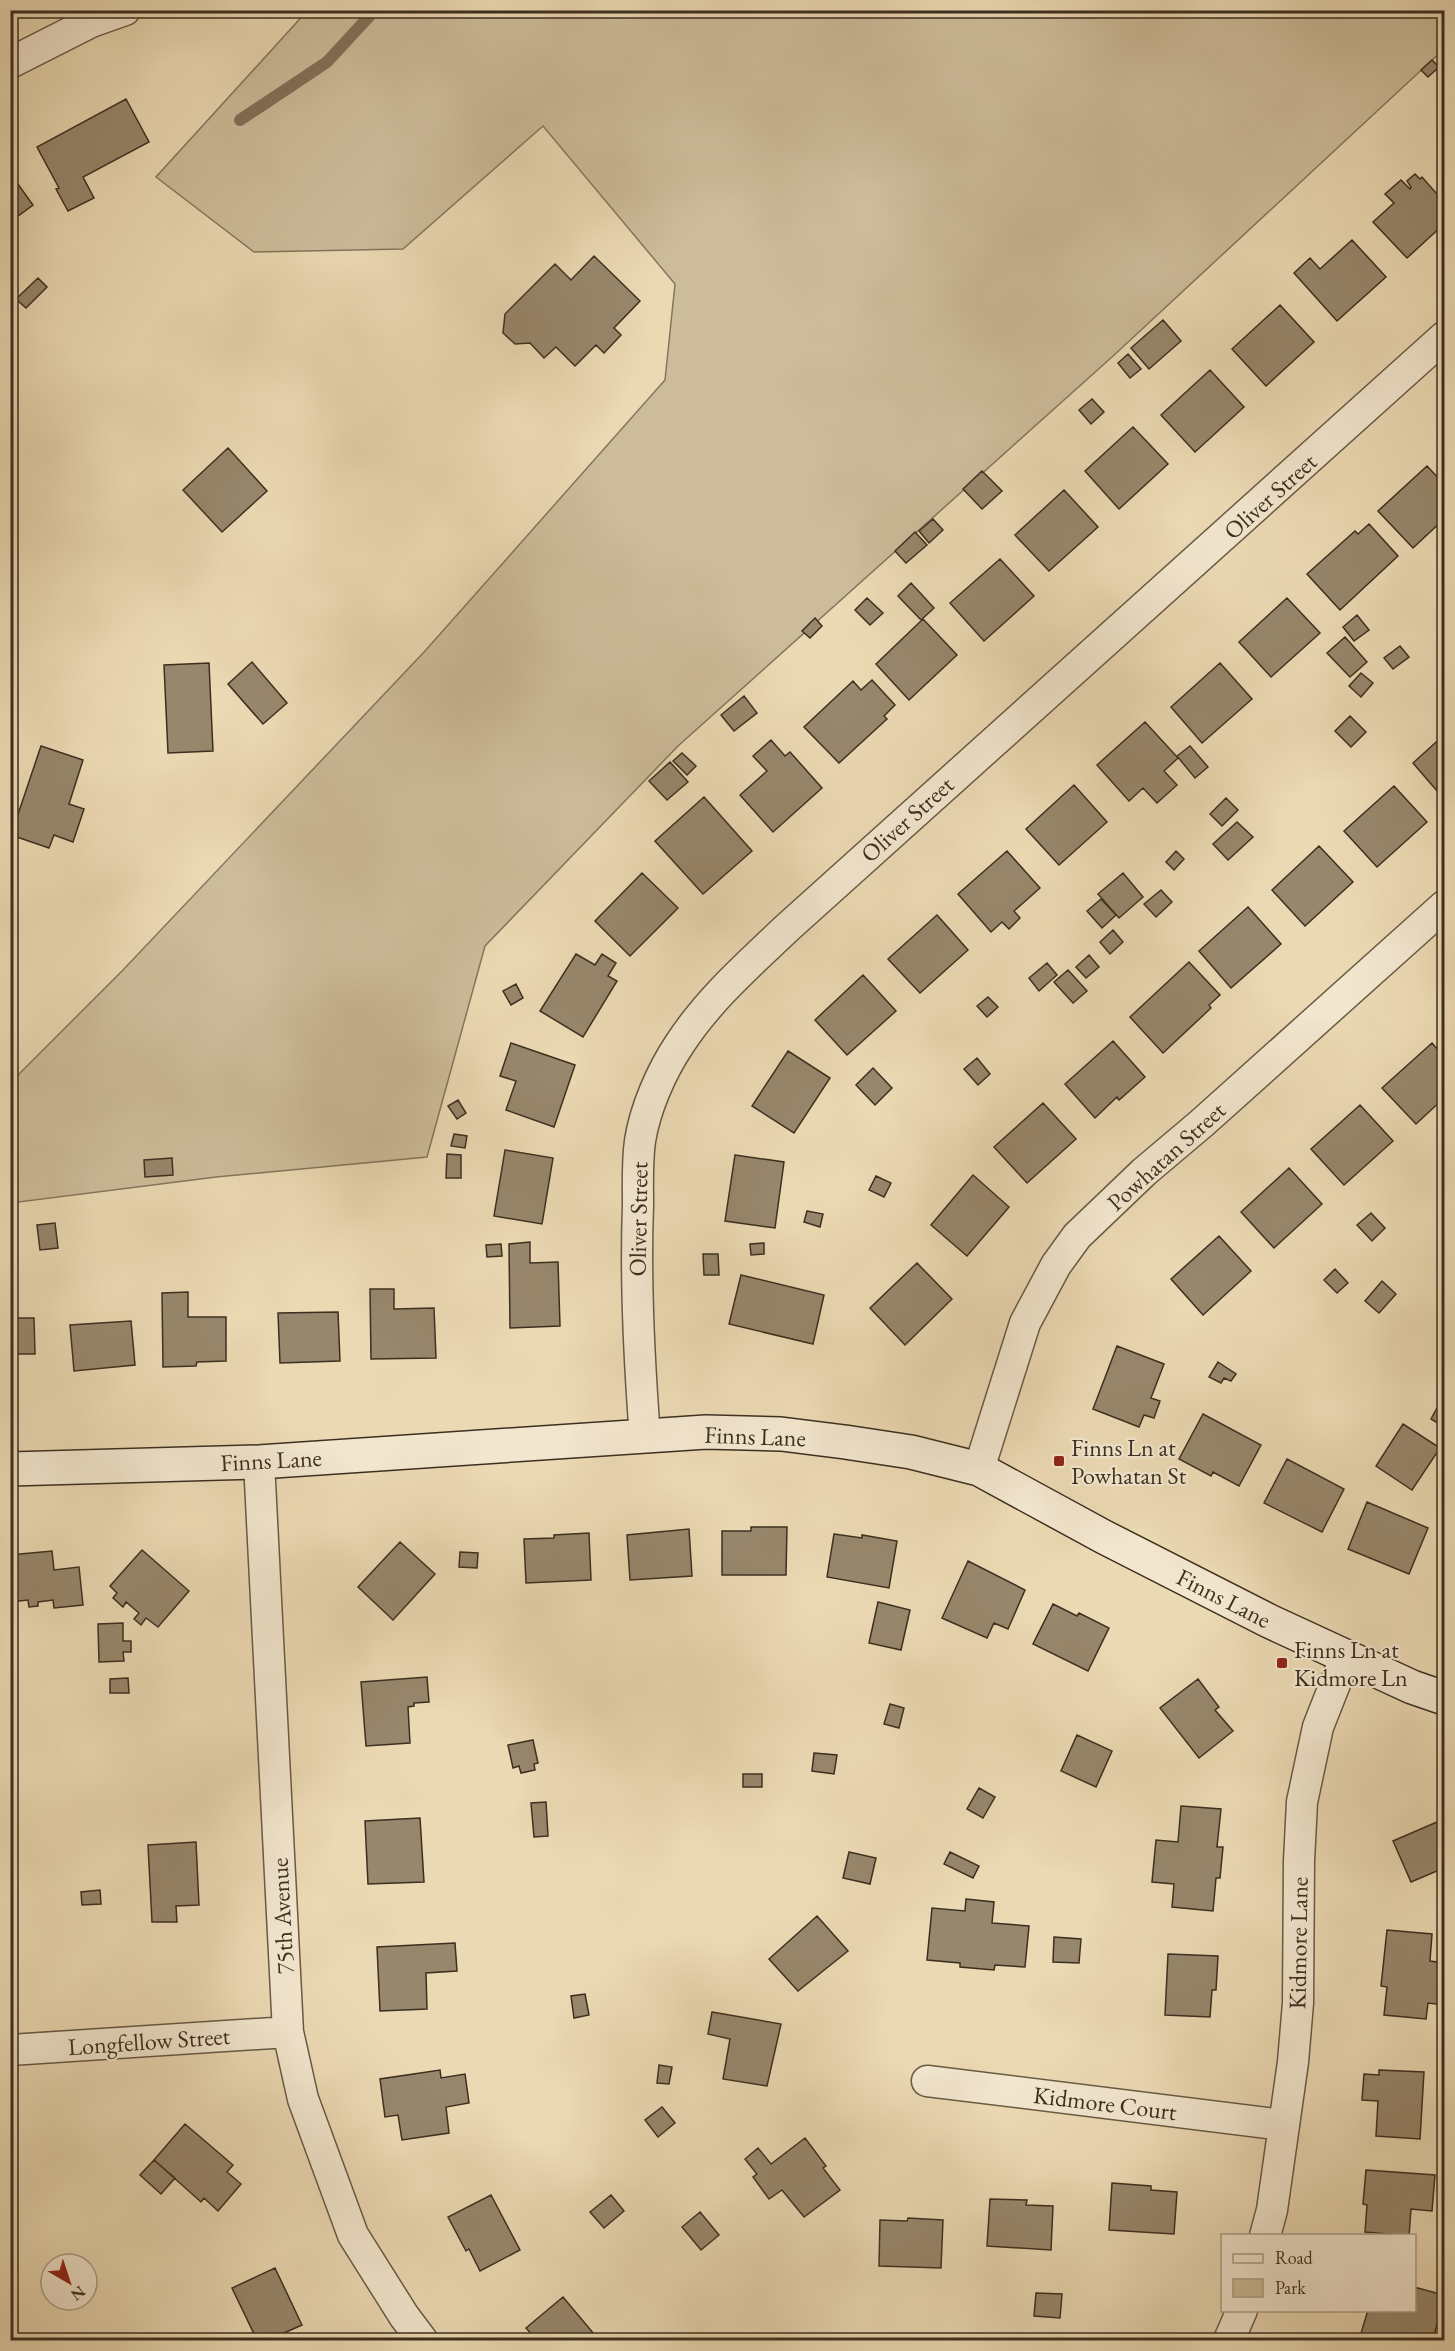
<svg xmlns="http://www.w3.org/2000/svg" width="1455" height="2351" viewBox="0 0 1455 2351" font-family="'EB Garamond',serif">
  <rect width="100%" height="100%" fill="#ebd9b3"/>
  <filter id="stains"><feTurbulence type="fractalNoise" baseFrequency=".00333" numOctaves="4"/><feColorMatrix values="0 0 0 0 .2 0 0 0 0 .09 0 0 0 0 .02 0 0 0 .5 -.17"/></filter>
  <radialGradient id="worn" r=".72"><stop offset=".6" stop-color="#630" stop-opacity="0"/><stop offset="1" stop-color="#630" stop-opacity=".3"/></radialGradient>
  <path fill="#cdbc9a" stroke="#84765d" stroke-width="1.5" d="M307,11H1444V49L1112,357L678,746L485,946L427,1157L216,1177L11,1203V1082L123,970L425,651L665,380L675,284L543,126L403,249L254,252L156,177Z"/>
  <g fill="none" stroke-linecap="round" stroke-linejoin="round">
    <path stroke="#82725a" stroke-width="12" d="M240,120L327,62L375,10"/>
  </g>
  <path fill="#97876c" stroke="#3c2f20" stroke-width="1.5" d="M1432,60L1439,67L1428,77L1421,70Z
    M126,99L149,142L83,177L94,198L68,211L56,189L59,188L37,147Z
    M10,173L33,205L10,222Z
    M1415,174L1420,179L1422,177L1444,202V224L1407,258L1373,222L1394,203L1385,194L1401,180L1410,189L1411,187L1407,181Z
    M1352,240L1386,277L1337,321L1294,273L1310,258L1320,269Z
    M594,256L640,301L614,328L621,335L604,353L596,345L575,366L556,347L544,358L530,343L515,344L503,333L505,314L555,264L571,280Z
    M38,278L47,287L26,308L16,299Z
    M1280,305L1314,342L1266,386L1232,349Z
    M1163,320L1181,341L1149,369L1131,348Z
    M1128,354L1141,369L1130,378L1118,363Z
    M1210,370L1244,407L1195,452L1161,415Z
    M1092,399L1104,412L1091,424L1079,410Z
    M1133,427L1168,464L1119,509L1085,471Z
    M228,448L267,491L222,532L183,490Z
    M1427,466L1444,484V519L1413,548L1378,511Z
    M982,471L1002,491L982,509L963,489Z
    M1064,490L1098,527L1049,571L1015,535Z
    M933,519L943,530L929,543L919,531Z
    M1369,524L1398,556L1340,610L1307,574L1355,531L1358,534Z
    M915,532L927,545L906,563L895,551Z
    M1000,559L1034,596L984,641L950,603Z
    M911,583L934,608L921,620L898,596Z
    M867,598L883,613L870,625L855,610Z
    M1287,598L1320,633L1271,677L1239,642Z
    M1357,615L1369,630L1354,641L1343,627Z
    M815,618L822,626L810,638L802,631Z
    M923,619L957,655L909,700L876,664Z
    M1345,637L1367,662L1350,677L1327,653Z
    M1400,646L1409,657L1393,669L1384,658Z
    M252,662L287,703L263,724L228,684Z
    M209,663L213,751L168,753L164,665Z
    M1220,663L1252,699L1202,743L1171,707Z
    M1361,673L1373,683L1361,697L1349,686Z
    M872,680L895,705L884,716L887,719L839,763L804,727L853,681L861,690Z
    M744,696L757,713L734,731L721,715Z
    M1350,716L1366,732L1351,747L1335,731Z
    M1145,722L1178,758L1164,771L1177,785L1157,803L1143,788L1129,801L1097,765Z
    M1444,735V799L1413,763Z
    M771,740L785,756L790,752L822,788L773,832L740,795L767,771L753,756Z
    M41,746L83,760L69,804L84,809L73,842L54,835L49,848L11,835Z
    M1190,746L1208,767L1195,778L1177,756Z
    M682,753L696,766L687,775L673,761Z
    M670,762L688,782L667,800L649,781Z
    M1074,785L1107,822L1059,865L1026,829Z
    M1394,786L1427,822L1377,867L1344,831Z
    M704,797L752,851L703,894L655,841Z
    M1226,798L1238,810L1222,826L1210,814Z
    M1237,822L1253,837L1228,860L1213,844Z
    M1319,846L1353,882L1305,926L1272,890Z
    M1007,851L1040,888L1014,911L1020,918L1009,929L1002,922L991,932L958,894Z
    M1176,851L1184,859L1174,870L1166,862Z
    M642,873L678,908L630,956L595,921Z
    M1123,873L1143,897L1119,918L1098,894Z
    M1161,890L1172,902L1156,917L1144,904Z
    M1101,899L1116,915L1102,928L1087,911Z
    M1248,907L1281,944L1231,988L1199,951Z
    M937,915L968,950L920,993L888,959Z
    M1113,930L1123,942L1110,954L1100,942Z
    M576,954L595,965L602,954L616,963L608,976L617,981L583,1037L540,1011Z
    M1089,955L1099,967L1086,978L1076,967Z
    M1189,962L1220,995L1209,1005L1211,1008L1163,1053L1130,1017Z
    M1047,963L1057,975L1039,991L1029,978Z
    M1068,970L1087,991L1073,1003L1054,982Z
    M863,975L896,1011L847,1055L815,1020Z
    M516,984L523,998L511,1005L503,991Z
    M988,997L998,1007L987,1017L977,1006Z
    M1113,1041L1145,1077L1119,1100L1117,1097L1095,1118L1065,1084Z
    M511,1043L575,1065L554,1127L506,1110L516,1081L500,1076Z
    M1432,1043L1444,1057V1098L1416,1124L1382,1088Z
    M788,1051L830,1078L794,1133L752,1106Z
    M977,1058L990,1074L978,1085L964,1069Z
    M873,1068L892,1088L875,1105L856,1085Z
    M458,1100L466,1113L457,1119L448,1106Z
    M1043,1103L1076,1139L1027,1183L994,1147Z
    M1360,1105L1393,1141L1344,1185L1311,1149Z
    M454,1134L467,1136L465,1148L451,1146Z
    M505,1150L553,1158L542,1224L494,1216Z
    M447,1154L461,1155V1178H446Z
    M735,1155L784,1162L775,1228L725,1221Z
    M172,1158L173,1175L145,1177L144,1160Z
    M1289,1168L1322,1204L1274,1248L1241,1212Z
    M973,1175L1009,1207L967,1256L931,1225Z
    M876,1176L891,1183L884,1197L869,1190Z
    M807,1211L823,1214L820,1227L804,1222Z
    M1371,1213L1385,1228L1372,1241L1357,1225Z
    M55,1223L58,1248L40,1250L37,1225Z
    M1219,1236L1251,1271L1203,1315L1171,1279Z
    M530,1242V1263L558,1262L560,1326L510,1328L509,1244Z
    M764,1243V1254L751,1255L750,1244Z
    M501,1244L502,1256L487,1257L486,1245Z
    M703,1254H718L719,1275H704Z
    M917,1263L952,1299L905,1345L870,1308Z
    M1335,1269L1348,1283L1337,1293L1324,1280Z
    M741,1275L824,1295L813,1344L729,1324Z
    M1382,1281L1396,1294L1379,1313L1365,1301Z
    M370,1289H394V1309L434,1308L436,1358L371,1359Z
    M188,1292V1317H226V1361L197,1362L196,1366L163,1367L162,1293Z
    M338,1312L340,1361L280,1363L278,1313Z
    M10,1318H34L35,1354H10Z
    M131,1321L135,1365L74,1371L70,1325Z
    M1117,1346L1164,1364L1151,1398L1160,1401L1154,1418L1144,1415L1139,1427L1093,1409Z
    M1218,1362L1236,1374L1231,1381L1224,1378L1221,1383L1209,1377Z
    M1444,1395V1427L1431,1419Z
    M1203,1414L1261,1445L1239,1486L1213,1472L1211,1476L1179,1459Z
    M1403,1424L1440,1448L1412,1490L1376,1466Z
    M1287,1459L1344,1489L1322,1532L1264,1503Z
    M1367,1502L1428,1528L1409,1574L1348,1549Z
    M751,1527H787L786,1575H722V1531H751Z
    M689,1529L692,1576L630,1580L627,1535Z
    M589,1533L591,1580L526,1583L524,1539L554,1538V1535Z
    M834,1534L862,1538V1535L897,1541L889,1588L827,1577Z
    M400,1542L435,1574L393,1620L358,1587Z
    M142,1550L189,1591L158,1627L146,1618L141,1625L134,1619L139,1613L126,1602L123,1607L113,1598L117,1593L110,1586Z
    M52,1551L54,1570L79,1567L83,1605L54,1608L53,1600L38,1602V1606L29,1607L28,1600L10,1602V1555Z
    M460,1552L478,1553L477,1568L459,1567Z
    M968,1561L1025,1590L1008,1629L994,1623L987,1638L942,1618Z
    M878,1602L910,1610L901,1650L869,1643Z
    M1053,1604L1077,1616L1079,1613L1109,1628L1088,1671L1033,1644Z
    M123,1623V1641H131V1652H123L124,1661L99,1662L98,1624Z
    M427,1677L429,1702L414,1703V1706L408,1707L410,1743L366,1746L361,1682Z
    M128,1678L129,1693H110V1679Z
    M1198,1679L1219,1707L1215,1710L1233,1731L1199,1758L1160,1708Z
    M890,1704L904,1708L899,1728L884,1724Z
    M1077,1735L1112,1751L1096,1787L1061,1771Z
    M533,1740L538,1763L534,1764L535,1770L521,1773L519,1766L513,1768L508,1745Z
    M814,1753L837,1755L834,1774L812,1771Z
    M743,1774H762V1787H743Z
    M979,1788L995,1797L983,1818L967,1809Z
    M546,1802L548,1836L534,1837L531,1803Z
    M1181,1806L1221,1809L1217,1847H1223L1220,1878H1216L1213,1911L1172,1907L1174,1884L1152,1882L1156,1840L1178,1842Z
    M420,1818L424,1882L368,1884L365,1821Z
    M1444,1819V1868L1411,1882L1393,1841Z
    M196,1842L199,1905L176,1906L177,1922H152L148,1845Z
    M849,1852L876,1858L870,1884L843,1878Z
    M950,1852L979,1866L973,1878L944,1864Z
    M100,1890L101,1904L82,1905L81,1892Z
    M966,1899L994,1902L992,1923L1029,1926L1025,1967L995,1965L994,1970L960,1967V1963L927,1960L932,1908L965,1911Z
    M817,1916L848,1951L798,1991L769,1959Z
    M1387,1930L1432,1934L1430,1961L1444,1963V2005L1428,2003L1426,2019L1384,2015L1387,1987L1381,1986Z
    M1054,1937L1081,1939L1079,1963L1053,1962Z
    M455,1943L457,1971L426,1973L427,2009L380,2011L377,1947Z
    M1168,1954L1218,1956L1216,1990H1212L1210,2017L1165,2015Z
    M585,1994L589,2015L574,2018L571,1996Z
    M712,2012L781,2024L767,2086L723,2079L730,2039L708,2034Z
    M659,2065L672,2067L669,2084L657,2083Z
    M440,2070L441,2078L465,2074L469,2103L446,2107L449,2133L402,2140L398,2115L385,2117L380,2079Z
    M1379,2070L1424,2072L1420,2139L1376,2136L1378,2101L1362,2100L1364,2074L1379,2075Z
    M662,2107L675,2123L658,2137L645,2120Z
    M185,2124L233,2165L227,2172L241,2184L218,2211L204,2198L201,2202L154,2160Z
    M805,2138L826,2166L823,2168L840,2190L804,2217L782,2190L769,2199L753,2177L757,2174L745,2159L758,2148L771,2164Z
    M154,2160L175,2178L161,2194L140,2175Z
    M1366,2170L1435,2175L1432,2211L1411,2209L1409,2236L1365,2232L1367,2205L1363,2204Z
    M1112,2183L1151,2186V2190L1177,2192L1174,2234L1109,2230Z
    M491,2195L520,2250L480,2271L469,2249L466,2251L448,2217Z
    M611,2195L624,2211L604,2228L590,2212Z
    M990,2199L1027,2200L1026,2205L1053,2206L1051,2250L987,2246Z
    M700,2212L719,2235L701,2250L682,2227Z
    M908,2218L943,2220L941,2268L879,2266L880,2220L907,2221Z
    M275,2268L302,2325L268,2340H257L232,2288Z
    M1414,2287L1444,2295L1433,2340H1359L1368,2310H1414Z
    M1036,2293L1062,2294L1060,2318L1034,2316Z
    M563,2297L599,2340H537L526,2328Z"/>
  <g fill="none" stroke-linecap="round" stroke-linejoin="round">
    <defs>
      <path id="street" d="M10,63L91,22L125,10
        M645,1437C639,1359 635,1282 638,1205C638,1184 637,1162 640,1141C645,1109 661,1072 679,1045C708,1000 748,965 787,928L1444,337
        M259,1462L288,2032L303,2099L353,2235L404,2316L422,2340
        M979,1469L1025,1323L1056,1265L1077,1236L1144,1172L1202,1123L1444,906
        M10,2050L288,2032
        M927,2081L1284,2125
        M1265,2236L1272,2210L1293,2062L1298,2003L1299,1861L1302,1802L1318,1727L1346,1656
        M1229,2340L1242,2310"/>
      <path id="secondary" d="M10,1469L259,1462L706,1432L781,1434L845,1442L911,1452L979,1469L1104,1537L1269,1621L1412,1687L1444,1698"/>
    </defs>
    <use href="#street" stroke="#685a45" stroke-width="33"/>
    <use href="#secondary" stroke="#3c2f20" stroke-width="36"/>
    <use href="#street" stroke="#f2e6ce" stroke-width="30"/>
    <use href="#secondary" stroke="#f2e6ce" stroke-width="33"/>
  </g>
  <g fill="#8f2418" stroke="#f2e6ce" stroke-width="2">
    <rect x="1053" y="1455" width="12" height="12" rx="3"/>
    <rect x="1276" y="1657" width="12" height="12" rx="3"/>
  </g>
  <g text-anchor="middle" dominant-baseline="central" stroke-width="4.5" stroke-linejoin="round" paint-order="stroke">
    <g font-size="24" fill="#3c2f20" stroke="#f2e6ce">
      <text transform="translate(1270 496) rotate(-42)">Oliver Street</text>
      <text transform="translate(907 819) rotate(-42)">Oliver Street</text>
      <text transform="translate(1166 1156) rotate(-42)">Powhatan Street</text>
      <text transform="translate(638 1219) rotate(-89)">Oliver Street</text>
      <text transform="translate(755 1436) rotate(2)">Finns Lane</text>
      <text transform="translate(271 1460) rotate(-3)">Finns Lane</text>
      <text transform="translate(1224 1598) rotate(27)">Finns Lane</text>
      <text transform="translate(282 1916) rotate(-93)">75th Avenue</text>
      <text transform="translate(1298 1943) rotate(-89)">Kidmore Lane</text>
      <text transform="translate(149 2041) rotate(-4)">Longfellow Street</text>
      <text transform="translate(1105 2103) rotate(7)">Kidmore Court</text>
    </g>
    <g font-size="24" fill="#3c2f20" stroke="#f2e6ce" text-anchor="start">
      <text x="1071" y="1447">Finns Ln at<tspan x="1071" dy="28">Powhatan St</tspan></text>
      <text x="1294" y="1649">Finns Ln at<tspan x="1294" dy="28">Kidmore Ln</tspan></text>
    </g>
  </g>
  <rect width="1455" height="2351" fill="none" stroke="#ebd9b3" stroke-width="36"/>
  <rect x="12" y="12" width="1431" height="2327" fill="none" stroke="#3c2f20" stroke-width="3"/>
  <rect x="18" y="18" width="1419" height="2315" fill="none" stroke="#3c2f20" stroke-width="1.5"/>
  <rect x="1221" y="2234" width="195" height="78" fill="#f2e6ce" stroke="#a99d88" stroke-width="1.5"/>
  <rect x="1233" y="2254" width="30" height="9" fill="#f2e6ce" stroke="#a99d88" stroke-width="1.5"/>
  <text x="1275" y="2264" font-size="18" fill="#3c2f20">Road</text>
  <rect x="1233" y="2279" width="30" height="18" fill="#cdbc9a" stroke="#a99d88" stroke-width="1.5"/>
  <text x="1275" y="2294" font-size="18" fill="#3c2f20">Park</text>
  <g transform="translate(69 2282) rotate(141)"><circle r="28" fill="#f2e6ce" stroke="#a99d88" stroke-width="1.5"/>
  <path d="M0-4.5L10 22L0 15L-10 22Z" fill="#8f2418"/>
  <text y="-9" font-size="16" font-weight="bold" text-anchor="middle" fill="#3c2f20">N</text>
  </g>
  <rect width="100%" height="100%" filter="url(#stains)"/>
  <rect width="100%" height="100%" fill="url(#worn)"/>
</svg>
